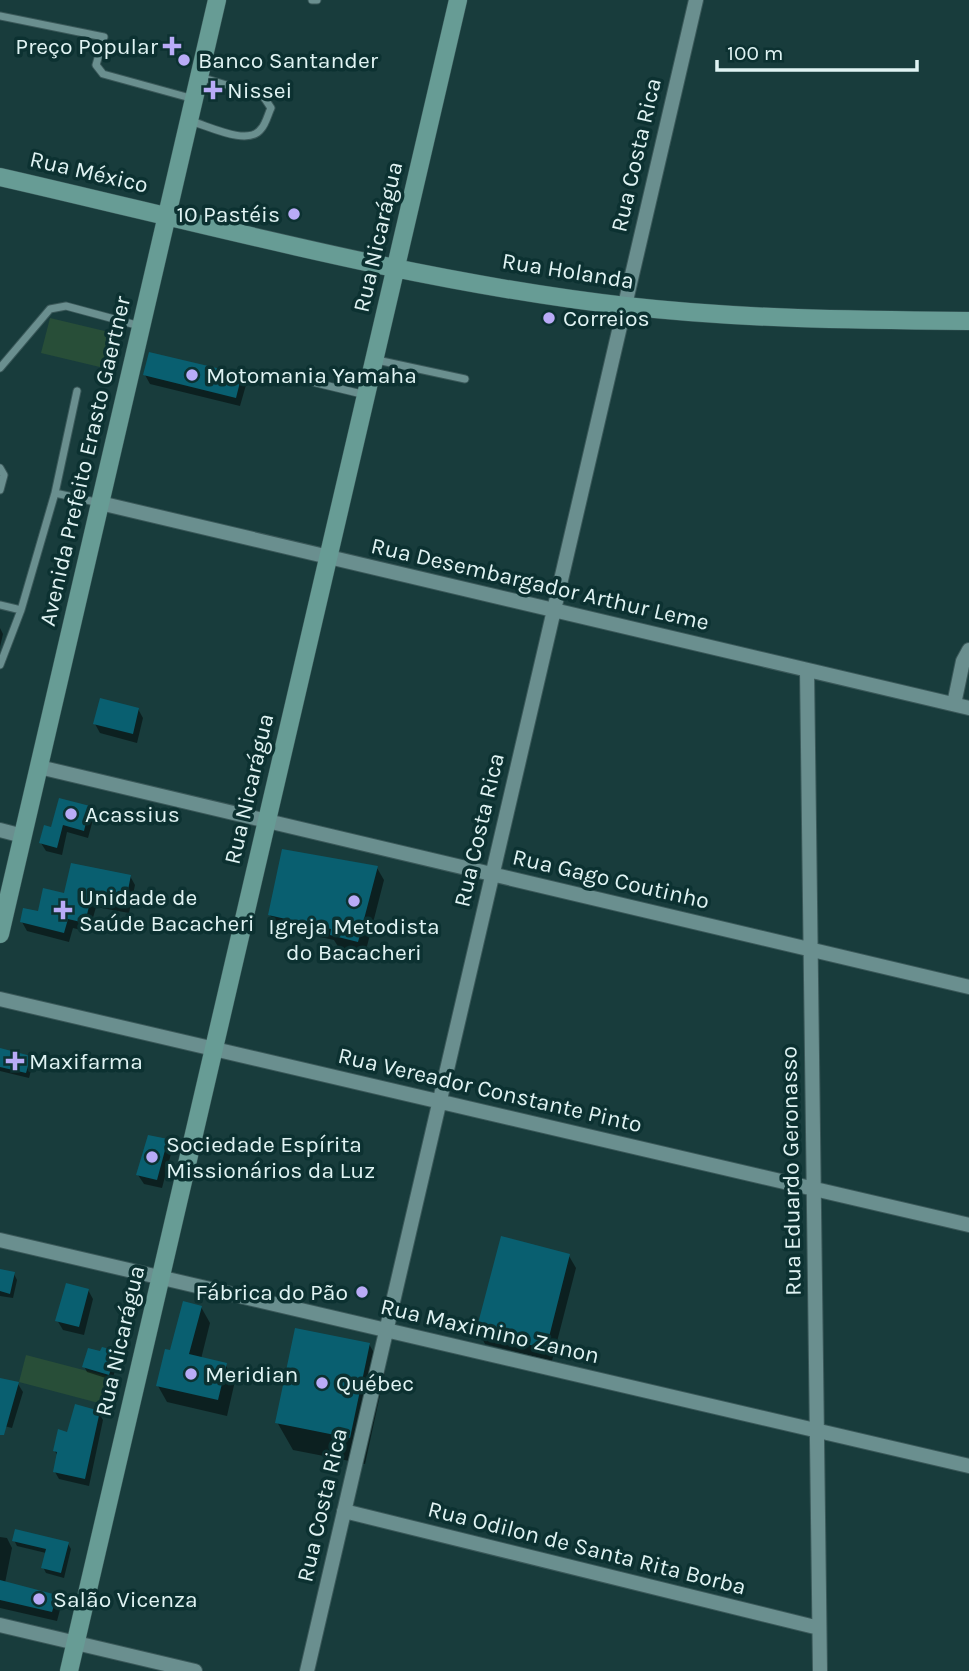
<svg xmlns="http://www.w3.org/2000/svg" width="969" height="1671" viewBox="0 0 969 1671" font-family="Karla,sans-serif">
  <rect width="100%" height="100%" fill="#183c3c"/>
  <path fill="#284e38" d="M50,318L113,333L104,368L41,353Z
    M26,1355L118,1379L110,1406L19,1382Z"/>
  <path fill="#0007" d="M145,375L240,376L246,385L240,406L150,384Z
    M0,628L3,634L0,647Z
    M138,709L143,718L137,743L100,733L95,724Z
    M89,808L94,816L88,838L67,832L62,855L46,851L41,843L52,829Z
    M377,868L384,880L365,954L339,948L334,940L277,928L270,915Z
    M130,876L135,885L129,913L96,907L89,932L73,928L69,942L27,931L22,922L66,895Z
    M0,1050L30,1057L33,1063L29,1078L0,1071Z
    M167,1140L172,1150L162,1188L144,1184L138,1175Z
    M569,1256L576,1268L552,1361L485,1344L478,1331Z
    M0,1271L14,1274L17,1280L13,1298L0,1296Z
    M88,1290L93,1299L84,1335L63,1330L57,1320Z
    M201,1307L210,1323L201,1359L225,1364L235,1381L227,1416L167,1402L158,1386L171,1352Z
    M369,1344L385,1372L365,1464L293,1450L277,1422Z
    M115,1353L119,1358L112,1380L87,1372L84,1366Z
    M0,1380L18,1384L23,1392L12,1428L0,1425Z
    M99,1413L103,1420L89,1486L59,1479L55,1472L58,1457L55,1451L69,1434Z
    M0,1537L7,1538L12,1548L5,1583L56,1596L61,1606L57,1621L0,1608Z
    M14,1540L68,1544L71,1549L64,1578L46,1573L43,1567L46,1553L17,1546Z"/>
  <path fill="#095f70" d="M149,352L242,374L236,398L143,375Z
    M100,698L139,708L133,734L93,724Z
    M59,798L90,806L84,831L63,825L57,848L39,843L44,825L51,827Z
    M282,849L378,866L358,942L330,935L331,929L268,915Z
    M71,863L131,875L125,905L91,898L85,923L68,919L64,933L20,922L23,908L38,911L43,888L64,893Z
    M0,1048L31,1056L26,1073L0,1067Z
    M148,1135L168,1139L157,1180L136,1175Z
    M501,1236L570,1254L546,1349L476,1331Z
    M0,1269L15,1272L10,1294L0,1291Z
    M66,1283L89,1289L79,1327L55,1321Z
    M183,1301L202,1306L189,1354L227,1363L218,1400L156,1386L165,1349L170,1350Z
    M295,1328L370,1343L350,1438L275,1423Z
    M102,1347L117,1351L109,1375L82,1367L88,1348L100,1351Z
    M0,1378L19,1382L4,1435H0Z
    M75,1404L100,1411L85,1479L53,1472L57,1452L53,1451L58,1429L67,1432Z
    M15,1529L69,1542L61,1573L41,1568L46,1549L12,1541Z
    M0,1580L57,1595L52,1612L0,1600Z"/>
  <g fill="none" stroke-linecap="round" stroke-linejoin="round">
    <defs>
      <path id="lane" d="M312,0H317
        M0,16L104,37L96,65L103,74L194,99
        M190,121C207,125 248,147 261,129C266,124 268,114 271,108L263,96L200,77
        M377,360L465,379
        M0,368L50,309L66,306L140,326
        M308,381L366,395
        M0,468L4,475L0,490
        M55,493L77,391
        M0,605L21,610
        M0,665L21,610L55,493L100,503"/>
      <path id="street" d="M100,503L969,708
        M807,670L820,1671
        M954,704L963,661L969,650
        M39,767L969,987
        M0,830L23,836
        M0,999L969,1225
        M0,1240L969,1466
        M344,1511L819,1628
        M0,1625L195,1671
        M307,1671L696,0"/>
      <path id="secondary" d="M0,177C206,224 416,282 626,306C740,319 855,320 969,321
        M0,934L217,0
        M69,1671L458,0"/>
    </defs>
    <use href="#lane" stroke="#3a5859" stroke-width="9"/>
    <use href="#street" stroke="#3a5859" stroke-width="16"/>
    <use href="#secondary" stroke="#3a5859" stroke-width="19"/>
    <use href="#lane" stroke="#6a8f8f" stroke-width="7"/>
    <use href="#street" stroke="#6a8f8f" stroke-width="14"/>
    <use href="#secondary" stroke="#679c95" stroke-width="18"/>
  </g>
  <g fill="#b9abf7" stroke="#0c3131" stroke-width="2.5">
    <path d="M168.5 35.5h7v7h7v7h-7v7h-7v-7h-7v-7h7z"/>
    <circle cx="184" cy="60" r="7"/>
    <path d="M209.5 79.5h7v7h7v7h-7v7h-7v-7h-7v-7h7z"/>
    <circle cx="294" cy="214" r="7"/>
    <circle cx="549" cy="318" r="7"/>
    <circle cx="192" cy="375" r="7"/>
    <circle cx="71" cy="814" r="7"/>
    <circle cx="354" cy="901" r="7"/>
    <path d="M59.5 899.5h7v7h7v7h-7v7h-7v-7h-7v-7h7z"/>
    <path d="M11.5 1050.5h7v7h7v7h-7v7h-7v-7h-7v-7h7z"/>
    <circle cx="152" cy="1157" r="7"/>
    <circle cx="362" cy="1292" r="7"/>
    <circle cx="191" cy="1374" r="7"/>
    <circle cx="322" cy="1383" r="7"/>
    <circle cx="39" cy="1599" r="7"/>
  </g>
  <g text-anchor="middle" dominant-baseline="central" stroke-width="7" stroke-linejoin="round" paint-order="stroke">
    <g font-size="23" fill="#e0f3f3" stroke="#0c3131" text-anchor="start">
      <text x="158" y="46" text-anchor="end">Preço Popular</text>
      <text x="198" y="60">Banco Santander</text>
      <text x="227" y="90">Nissei</text>
      <text x="280" y="214" text-anchor="end">10 Pastéis</text>
      <text x="563" y="318">Correios</text>
      <text x="206" y="375">Motomania Yamaha</text>
      <text x="85" y="814">Acassius</text>
      <text x="79" y="897">Unidade de<tspan x="79" dy="26">Saúde Bacacheri</tspan></text>
      <text x="354" y="926" text-anchor="middle">Igreja Metodista<tspan x="354" dy="26">do Bacacheri</tspan></text>
      <text x="29" y="1061">Maxifarma</text>
      <text x="166" y="1144">Sociedade Espírita<tspan x="166" dy="26">Missionários da Luz</tspan></text>
      <text x="348" y="1292" text-anchor="end">Fábrica do Pão</text>
      <text x="205" y="1374">Meridian</text>
      <text x="336" y="1383">Québec</text>
      <text x="53" y="1599">Salão Vicenza</text>
    </g>
    <g font-size="23" fill="#e0f3f3" stroke="#0c3131">
      <text transform="translate(636 155) rotate(-77)">Rua Costa Rica</text>
      <text transform="translate(89 172) rotate(13)">Rua México</text>
      <text transform="translate(378 237) rotate(-77)">Rua Nicarágua</text>
      <text transform="translate(568 271) rotate(9)">Rua Holanda</text>
      <text transform="translate(85 461) rotate(-77)">Avenida Prefeito Erasto Gaertner</text>
      <text transform="translate(540 584) rotate(13)">Rua Desembargador Arthur Leme</text>
      <text transform="translate(249 789) rotate(-77)">Rua Nicarágua</text>
      <text transform="translate(479 830) rotate(-77)">Rua Costa Rica</text>
      <text transform="translate(611 879) rotate(13)">Rua Gago Coutinho</text>
      <text transform="translate(490 1090) rotate(13)">Rua Vereador Constante Pinto</text>
      <text transform="translate(791 1171) rotate(-91)">Rua Eduardo Geronasso</text>
      <text transform="translate(490 1331) rotate(13)">Rua Maximino Zanon</text>
      <text transform="translate(120 1341) rotate(-77)">Rua Nicarágua</text>
      <text transform="translate(322 1505) rotate(-77)">Rua Costa Rica</text>
      <text transform="translate(587 1548) rotate(14)">Rua Odilon de Santa Rita Borba</text>
    </g>
  </g>
  <path d="M717 60v10h200v-10" fill="none" stroke="#e0f3f3" stroke-width="3.5"/>
  <text x="727" y="60" font-size="21" fill="#e0f3f3" stroke="#0c3131" stroke-width="5" paint-order="stroke">100 m</text>
</svg>
